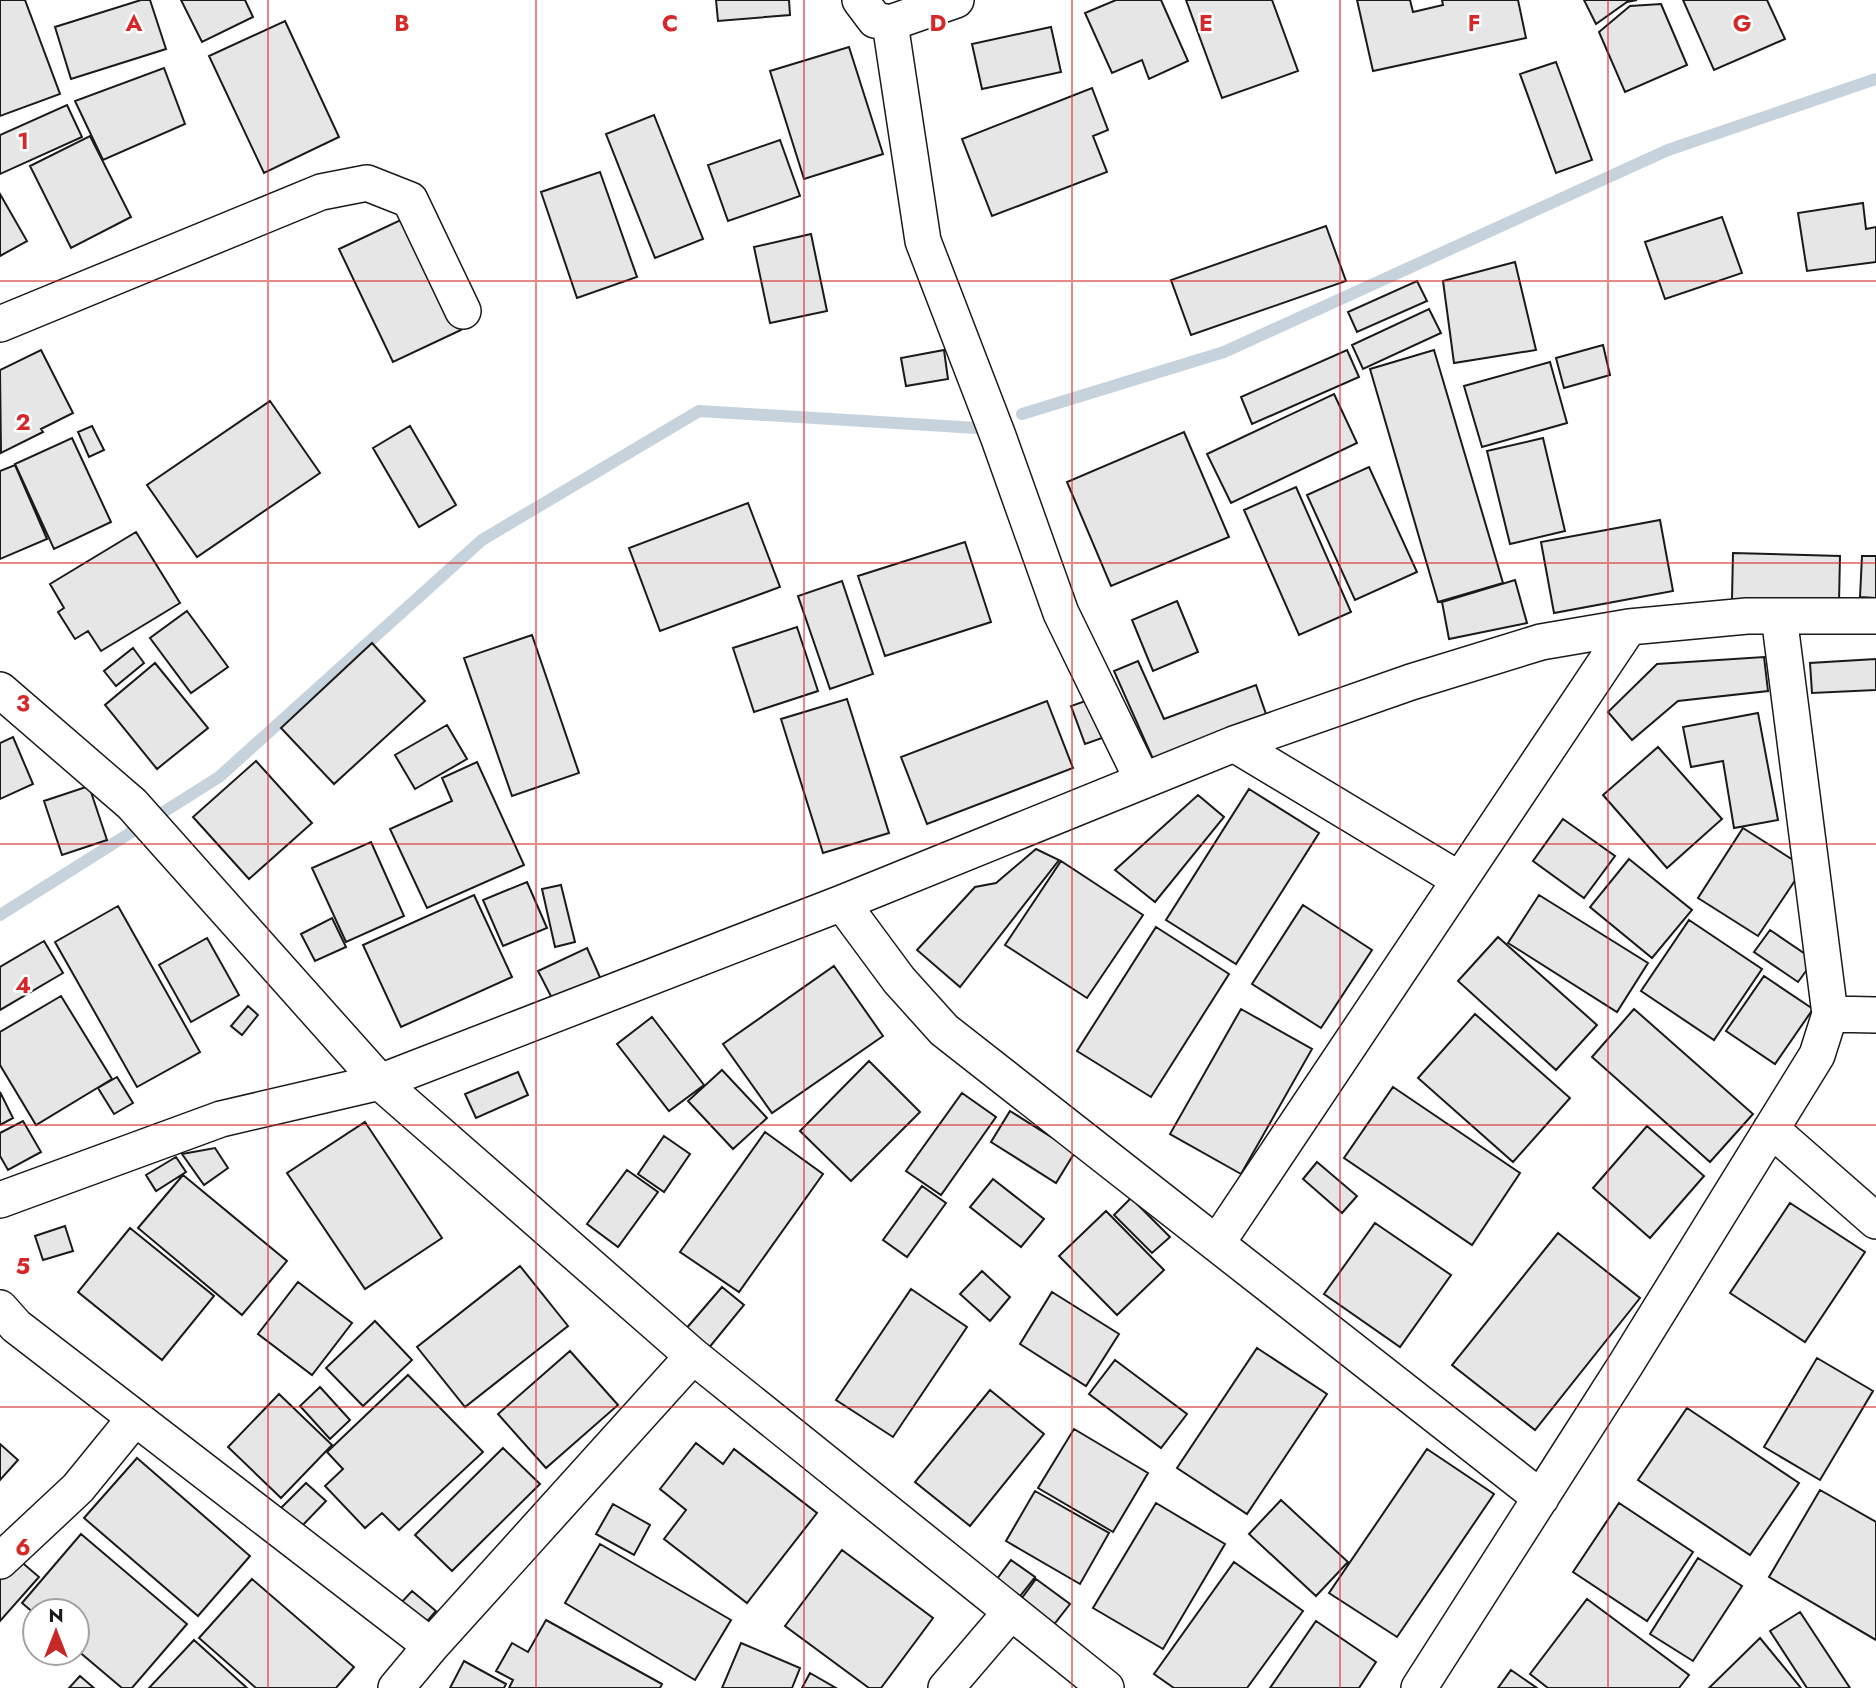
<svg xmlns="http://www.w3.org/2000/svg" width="1876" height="1688" viewBox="0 0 1876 1688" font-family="Jost,sans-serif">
  <rect width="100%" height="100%" fill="#fff"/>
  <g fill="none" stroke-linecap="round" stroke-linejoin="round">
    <path stroke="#c6d2dc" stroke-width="12" d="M1022,414L1224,352L1668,150L1876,79
      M0,915L219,777L482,540L699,411L977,428"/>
  </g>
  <path fill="#e6e6e6" stroke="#1a1a1a" stroke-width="2" d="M0,0H25L60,94L0,116Z
    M141,0H150L166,49L71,79L55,27Z
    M181,0H245L253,17L202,42Z
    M716,0H789L790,15L718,21Z
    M1116,0H1161L1188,61L1149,79L1142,60L1112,73L1085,13Z
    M1186,0H1272L1298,71L1222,98Z
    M1357,0H1410L1413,12L1443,5L1442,0H1518L1526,38L1373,71Z
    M1584,0H1637L1627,2L1596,24Z
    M1683,0H1767L1785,39L1714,70Z
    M1661,4L1687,65L1625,92L1599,32L1630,6Z
    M285,21L339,137L264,173L209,56Z
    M1051,27L1061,72L982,89L972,44Z
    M849,47L883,154L804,179L770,71Z
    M1556,62L1592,160L1556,173L1520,74Z
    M164,68L185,124L103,160L75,101Z
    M1092,88L1108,130L1093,136L1107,172L992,216L962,139Z
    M67,105L82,137L0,174V135Z
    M654,115L703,239L655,258L606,134Z
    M90,136L131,217L71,248L30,166Z
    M780,140L800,196L728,221L708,165Z
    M600,172L637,277L577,298L541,192Z
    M0,194L27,241L0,256Z
    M1863,203L1866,229L1876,227V262L1807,271L1798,213Z
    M407,217L461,330L393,362L339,249Z
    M1722,217L1742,273L1665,299L1645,242Z
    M1326,226L1346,281L1191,335L1171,280Z
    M811,234L827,311L770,323L754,247Z
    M1515,262L1536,350L1454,363L1443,281Z
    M1417,281L1427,301L1357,332L1348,312Z
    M1429,309L1441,333L1363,369L1352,345Z
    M1603,345L1610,375L1564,388L1556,358Z
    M41,350L73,413L41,429L43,432L1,453L0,370Z
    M944,350L948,379L906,386L901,358Z
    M1347,350L1359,377L1252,424L1241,397Z
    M1434,350L1503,583L1438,602L1370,369Z
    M1550,362L1567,423L1482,447L1464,386Z
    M1334,394L1357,443L1231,503L1207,454Z
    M270,401L320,473L197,557L147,485Z
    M92,426L104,450L89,457L78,432Z
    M410,426L456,505L419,527L373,448Z
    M1184,432L1229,537L1111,586L1067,482Z
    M72,438L111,522L54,549L15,464Z
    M1543,438L1565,531L1510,544L1487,451Z
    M15,465L47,539L0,559V471Z
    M1369,467L1417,572L1355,600L1307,495Z
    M1296,487L1351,612L1299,635L1244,510Z
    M748,503L780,587L660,631L629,548Z
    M1660,520L1673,591L1554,613L1541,542Z
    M136,532L180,603L101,651L88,631L75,639L58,612L64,608L50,584Z
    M965,542L991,622L885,656L858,576Z
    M1733,553L1840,556L1839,602L1732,599Z
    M1862,556H1876V598L1860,597Z
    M1515,580L1527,623L1449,639L1442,602Z
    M842,581L873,674L830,689L798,596Z
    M1177,601L1198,652L1153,671L1132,620Z
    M187,611L228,667L191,693L150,638Z
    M797,627L818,691L754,712L733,648Z
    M532,635L579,773L512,796L464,658Z
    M372,643L425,701L334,784L281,728Z
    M133,648L144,663L116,686L104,671Z
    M1764,657L1768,691L1678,701L1632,740L1608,712L1657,664Z
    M1876,659V690L1812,693L1810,663Z
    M1138,661L1164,719L1256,685L1267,717L1153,759L1114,671Z
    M155,663L208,728L157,769L105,705Z
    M847,699L889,833L823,853L781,719Z
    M1091,699L1105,737L1085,744L1071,706Z
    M1047,701L1073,768L927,824L901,757Z
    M1758,713L1778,820L1734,828L1723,761L1691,767L1683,727Z
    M447,725L467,759L415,789L395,755Z
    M13,737L33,784L0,799V743Z
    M1658,747L1722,819L1667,868L1603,795Z
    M256,761L312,823L249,879L193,817Z
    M477,762L524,865L427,908L390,829L452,801L442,778Z
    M89,786L107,840L62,855L44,801Z
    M1249,789L1319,833L1236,964L1166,920Z
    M1198,795L1224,817L1155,902L1115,870Z
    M1563,819L1615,856L1584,898L1533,861Z
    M1743,828L1804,867L1758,936L1698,898Z
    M371,842L404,916L346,942L312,868Z
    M1036,849L1059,860L960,987L917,950L975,887L996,883Z
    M1629,859L1692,910L1652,958L1590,907Z
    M1061,861L1143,915L1087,998L1005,945Z
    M527,882L547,928L503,946L483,900Z
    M561,885L575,942L555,947L542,889Z
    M474,895L512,977L401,1027L363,945Z
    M1539,895L1648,963L1617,1012L1508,943Z
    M1303,905L1372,950L1321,1028L1252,984Z
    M118,906L200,1052L137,1087L55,942Z
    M332,918L346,947L315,961L301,934Z
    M1689,920L1762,969L1714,1040L1641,991Z
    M1156,927L1229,974L1151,1097L1077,1051Z
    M1770,930L1814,960L1798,982L1754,952Z
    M1498,937L1597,1025L1556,1070L1458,981Z
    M207,938L239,995L191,1022L159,965Z
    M44,941L63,973L0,1010V967Z
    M587,948L603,984L556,1006L538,971Z
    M834,966L883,1036L772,1113L723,1044Z
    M1764,976L1813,1009L1775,1064L1726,1031Z
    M61,996L112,1079L36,1125L0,1065V1032Z
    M248,1006L258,1015L242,1035L231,1026Z
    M1241,1009L1312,1049L1241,1174L1170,1134Z
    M1634,1009L1753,1114L1710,1162L1592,1057Z
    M1475,1014L1570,1098L1513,1162L1418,1078Z
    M652,1017L704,1085L669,1111L617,1044Z
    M869,1061L920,1112L851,1181L800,1131Z
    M722,1070L767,1118L733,1149L688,1101Z
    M518,1072L528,1095L476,1118L465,1094Z
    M117,1077L133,1103L114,1114L98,1088Z
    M1393,1087L1520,1173L1472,1245L1344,1158Z
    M0,1092L13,1118L0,1125Z
    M962,1093L996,1117L941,1195L906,1171Z
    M1010,1111L1075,1152L1056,1183L991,1142Z
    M23,1121L41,1152L8,1170L0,1156V1133Z
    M365,1122L442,1238L365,1289L287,1173Z
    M1647,1126L1704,1176L1650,1238L1593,1188Z
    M765,1132L823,1174L739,1292L680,1252Z
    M664,1136L690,1154L664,1192L638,1174Z
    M215,1148L228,1168L204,1185L182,1154Z
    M176,1157L186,1172L156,1191L146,1175Z
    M1317,1162L1357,1196L1342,1213L1303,1179Z
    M627,1170L658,1192L618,1247L587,1224Z
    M183,1175L287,1261L242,1315L138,1228Z
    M993,1179L1044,1219L1021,1247L970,1207Z
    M922,1186L946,1203L907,1257L883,1240Z
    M1131,1198L1170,1237L1152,1253L1114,1215Z
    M1790,1203L1865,1252L1805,1342L1730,1293Z
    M1106,1211L1164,1270L1117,1315L1059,1256Z
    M1375,1223L1451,1275L1400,1347L1324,1294Z
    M65,1226L73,1251L43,1260L35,1236Z
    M130,1228L214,1296L162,1360L78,1292Z
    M1558,1233L1640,1298L1535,1430L1452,1365Z
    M520,1266L568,1326L465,1407L417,1347Z
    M982,1271L1010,1297L990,1321L960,1294Z
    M298,1282L352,1323L312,1375L258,1334Z
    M722,1287L744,1305L708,1349L685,1330Z
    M911,1289L967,1327L893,1437L836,1400Z
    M1052,1292L1119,1334L1086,1386L1020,1344Z
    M375,1321L412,1360L363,1406L326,1368Z
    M1257,1348L1327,1394L1247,1514L1177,1468Z
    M570,1351L618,1405L546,1468L498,1414Z
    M1817,1358L1873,1391L1820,1480L1764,1447Z
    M1115,1360L1187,1414L1161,1448L1089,1394Z
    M408,1375L483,1452L399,1530L382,1513L365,1528L325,1486L343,1469L327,1452Z
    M320,1387L350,1420L330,1439L300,1406Z
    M990,1390L1044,1434L970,1526L915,1482Z
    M279,1394L332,1445L281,1498L228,1447Z
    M1687,1408L1799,1483L1750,1555L1638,1480Z
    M1074,1429L1148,1473L1113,1532L1038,1488Z
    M696,1443L723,1464L734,1449L817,1513L747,1603L664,1539L686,1510L660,1489Z
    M0,1444L18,1460L0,1480Z
    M503,1448L540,1484L452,1571L415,1535Z
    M1427,1449L1494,1494L1397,1637L1329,1593Z
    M137,1458L250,1556L198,1616L84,1518Z
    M306,1483L326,1501L300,1528L280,1509Z
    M1820,1490L1876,1522V1640L1769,1577Z
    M1035,1491L1109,1533L1080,1584L1006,1541Z
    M1281,1500L1348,1562L1316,1596L1249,1534Z
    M1156,1503L1225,1544L1163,1649L1093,1608Z
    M1619,1503L1693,1552L1647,1621L1573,1572Z
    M613,1504L650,1525L634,1555L596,1534Z
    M81,1534L187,1624L132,1688H122L77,1650V1611H35V1614L22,1603Z
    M600,1544L731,1620L695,1680L565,1603Z
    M842,1550L933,1618L881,1688H869L785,1626Z
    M1698,1558L1742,1586L1693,1661L1650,1634Z
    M18,1559L39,1577L0,1621V1579Z
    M1011,1560L1035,1577L1017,1600L994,1583Z
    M1234,1562L1303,1611L1247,1688H1174L1154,1674Z
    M252,1579L354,1667L336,1688H256L199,1638Z
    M1036,1579L1070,1604L1052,1627L1019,1602Z
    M412,1591L436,1611L423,1626L399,1605Z
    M1587,1599L1689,1675L1679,1688H1548L1530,1674Z
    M1800,1612L1850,1688H1807L1770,1631Z
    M546,1620L662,1684L660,1688H509L513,1680L496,1671L512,1643L528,1652Z
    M1316,1621L1376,1662L1359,1688H1270Z
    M1760,1638L1801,1688H1709Z
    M194,1640L247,1688H149Z
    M741,1643L800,1668L792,1688H722Z
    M464,1661L506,1684L504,1688H450Z
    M1511,1670L1537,1688H1498Z
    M810,1673L836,1688H802Z
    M80,1676L94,1688H69Z"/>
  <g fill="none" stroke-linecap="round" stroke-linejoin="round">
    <defs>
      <path id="minor" d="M860,0L875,20L890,23L956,0
        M890,23L923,241L998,436L1061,613L1143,781
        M0,324L321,192L367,183L410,200L463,311
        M0,690L132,804L380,1082L693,1356L1106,1688
        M1234,744L1460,880
        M842,903L899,980L944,1030L1541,1498
        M1830,1014L1876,1015
        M1771,1129L1876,1221
        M0,1200L221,1119L380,1082L842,903L1234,744L1411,682L1541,642L1629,627L1747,616H1876
        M1217,1243L1629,627
        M0,1308L16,1326L431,1646
        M0,1561L78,1488L135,1418
        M396,1688L431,1646L693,1356
        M946,1688L1011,1612
        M1419,1688L1626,1364L1817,1055L1830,1014L1779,616"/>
    </defs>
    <use href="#minor" stroke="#1a1a1a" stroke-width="38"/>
    <use href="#minor" stroke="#fff" stroke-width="35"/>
  </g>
  <path fill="none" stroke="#d62828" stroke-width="2" stroke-opacity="0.55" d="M268,0V1688M536,0V1688M804,0V1688M1072,0V1688M1340,0V1688M1608,0V1688M0,281H1876M0,563H1876M0,844H1876M0,1125H1876M0,1407H1876"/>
  <g font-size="23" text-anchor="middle" font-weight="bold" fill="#d62828" stroke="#fff" stroke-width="5" stroke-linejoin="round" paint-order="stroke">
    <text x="134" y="31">A</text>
    <text x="402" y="31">B</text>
    <text x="670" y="31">C</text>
    <text x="938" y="31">D</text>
    <text x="1206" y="31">E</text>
    <text x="1474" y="31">F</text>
    <text x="1742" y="31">G</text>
    <text x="23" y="149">1</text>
    <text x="23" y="430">2</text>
    <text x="23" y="711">3</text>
    <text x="23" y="993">4</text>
    <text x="23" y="1274">5</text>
    <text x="23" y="1555">6</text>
  </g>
  <g transform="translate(56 1632)"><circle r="33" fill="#ffffff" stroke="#a3a3a3" stroke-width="2"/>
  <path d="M0-5L12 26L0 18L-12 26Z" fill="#c62828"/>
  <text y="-10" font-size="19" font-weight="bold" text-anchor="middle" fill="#1a1a1a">N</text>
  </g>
</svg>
